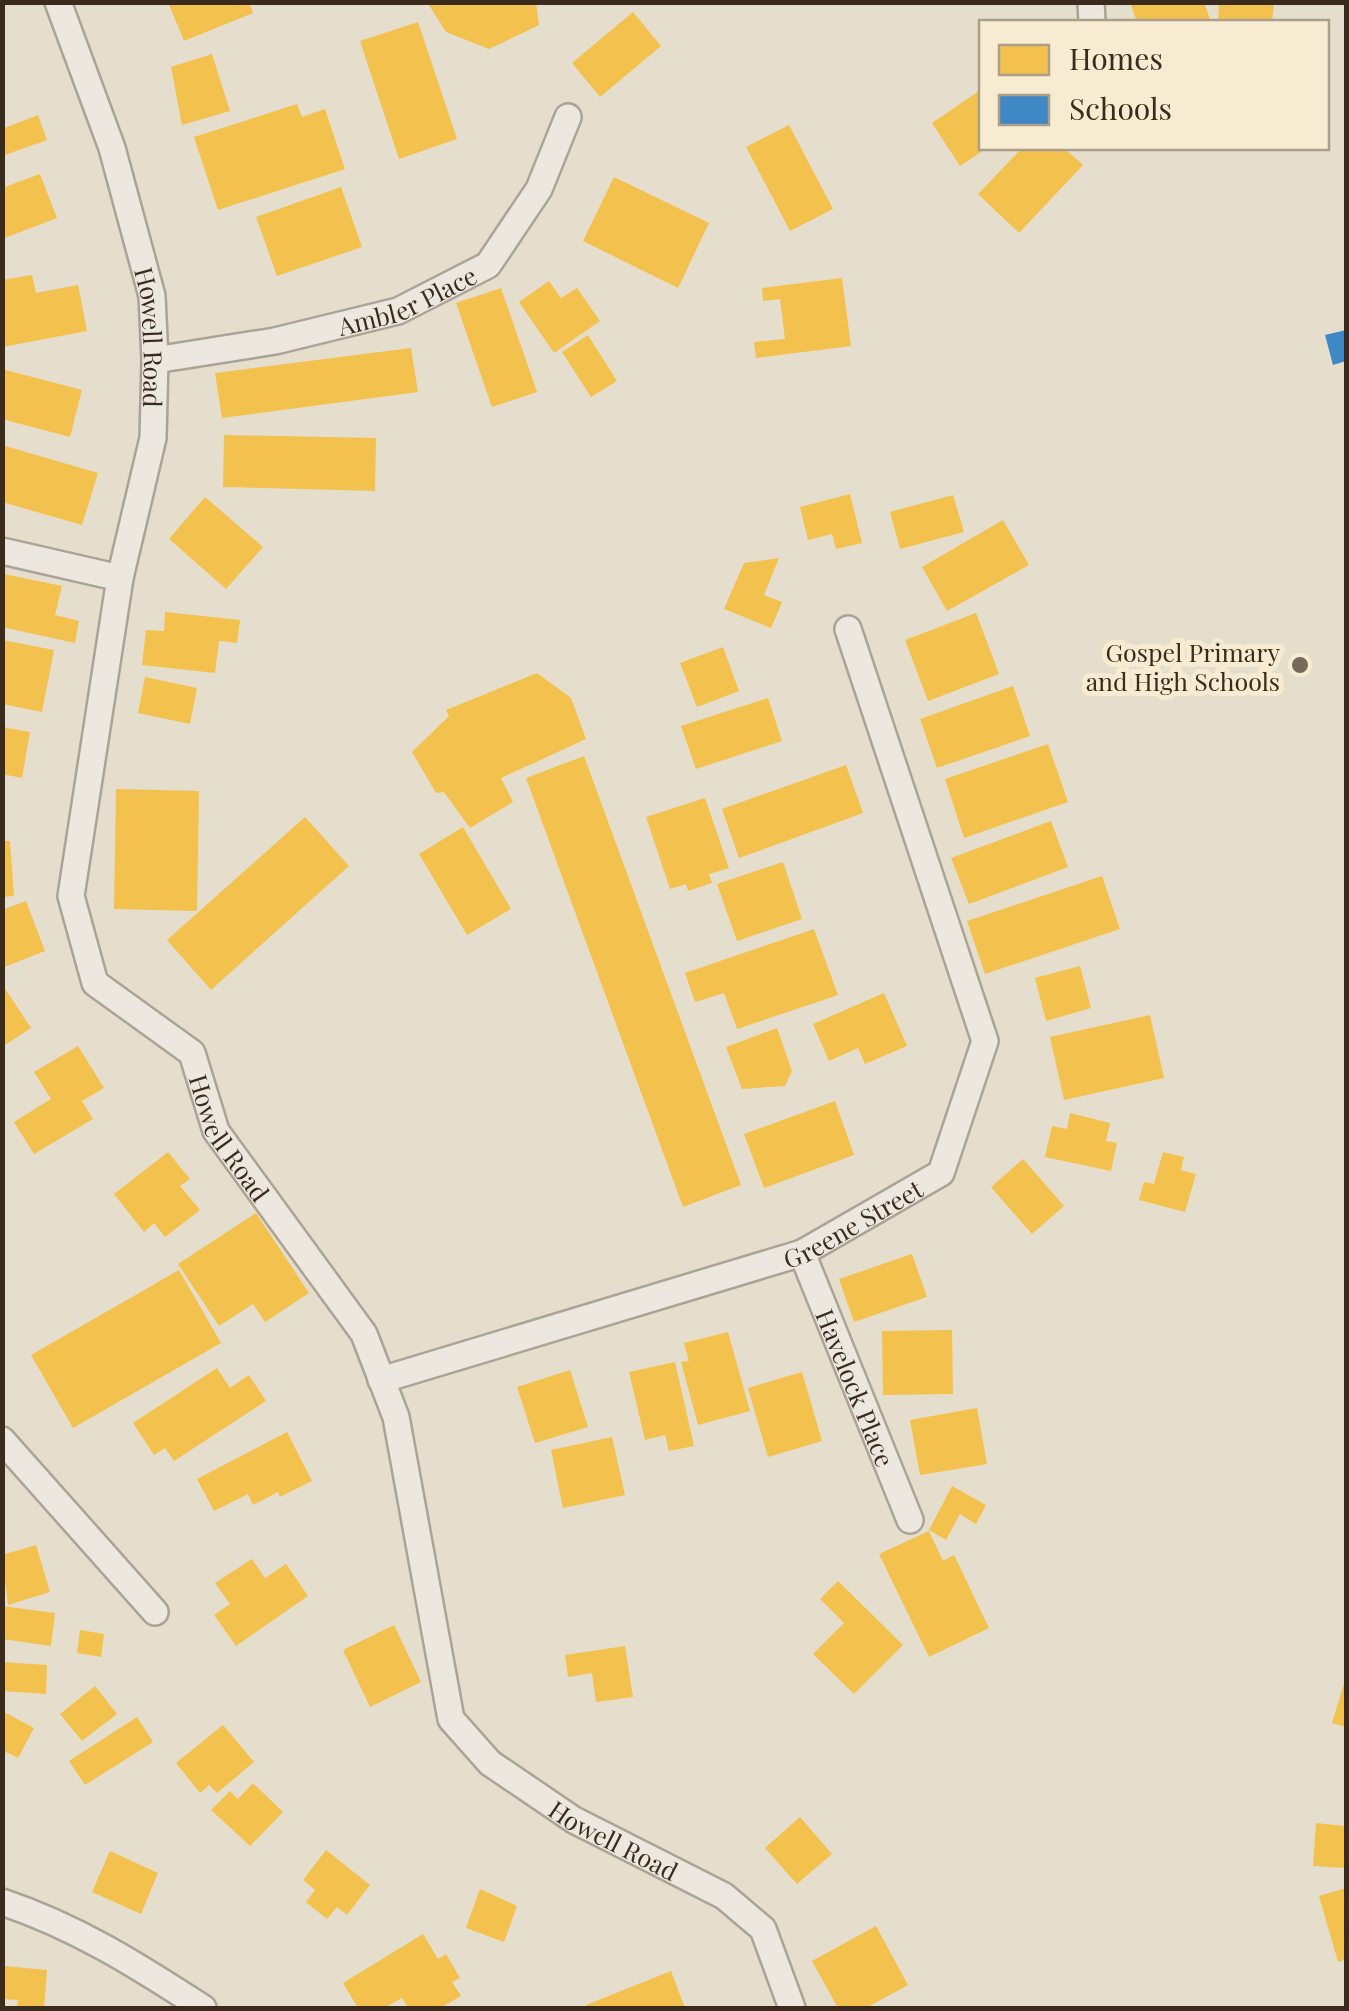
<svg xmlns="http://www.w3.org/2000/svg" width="1349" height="2011" viewBox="0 0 1349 2011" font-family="'Playfair Display',serif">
  <rect width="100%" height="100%" fill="#e6decc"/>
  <path fill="#f2c14e" d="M168,2H249L253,13L184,41Z
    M427,2H536L539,25L489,49L446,32Z
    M1130,2H1204L1211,22H1137Z
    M1219,2H1274L1272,22H1218Z
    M633,12L661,46L600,97L572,63Z
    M418,22L457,139L399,159L360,41Z
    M212,54L230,111L182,125L171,67Z
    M982,89V148H987L960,166L932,123Z
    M297,104L302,117L325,109L345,169L218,210L194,137Z
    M38,115L47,140L2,156V129Z
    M789,125L833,209L790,231L746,147Z
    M1022,148H1064L1083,165L1019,233L978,194Z
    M40,174L57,218L2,239V188Z
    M614,177L709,223L678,288L583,241Z
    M341,187L362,247L277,276L256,217Z
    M32,275L36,293L78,285L87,331L2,347V280Z
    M842,278L851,346L756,358L754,342L785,339L780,299L763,301L762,288Z
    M549,281L561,298L577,288L600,321L554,353L519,302Z
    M501,288L537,392L492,407L456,303Z
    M588,335L617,381L591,397L562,352Z
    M411,348L418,392L222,418L215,373Z
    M2,369L82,390L70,437L2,419Z
    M224,435L376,438L375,491L223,487Z
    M2,445L98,473L82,525L2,502Z
    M850,494L862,543L836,549L832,534L808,540L800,507Z
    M953,495L964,532L900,549L890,512Z
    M205,497L263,547L226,589L169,539Z
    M1003,520L1029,565L947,611L922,567Z
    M779,558L764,595L782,602L771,628L724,609L744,563Z
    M4,574L62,586L55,615L79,621L75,643L2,627Z
    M165,612L240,620L237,643L219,641L215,673L142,665L146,630L164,631Z
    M976,613L999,674L928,701L905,640Z
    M2,640L54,650L42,712L2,704Z
    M723,647L739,691L697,707L680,663Z
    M537,673L571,698L586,739L501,778L513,802L470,828L444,792L436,793L412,752L449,716L446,710Z
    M145,677L197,688L190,724L138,713Z
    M1013,686L1030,736L937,768L920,719Z
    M768,698L782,741L696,769L681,726Z
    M2,727L30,732L22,778L2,774Z
    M1048,744L1068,802L964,838L945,779Z
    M584,756L741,1185L683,1207L526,778Z
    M846,765L863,813L739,858L722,809Z
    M116,789L199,791L197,911L114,909Z
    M705,798L729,868L709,874L712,883L688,891L686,884L670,889L646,817Z
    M305,817L349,866L211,990L167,940Z
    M1051,821L1068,867L969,904L951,858Z
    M463,827L511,909L467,935L419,854Z
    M2,841H10L14,896L2,897Z
    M783,862L802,919L737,941L717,884Z
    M1102,876L1120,929L985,974L967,921Z
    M26,901L45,951L2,968V910Z
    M814,929L838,995L737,1029L724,993L695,1002L685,973Z
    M1080,966L1091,1008L1046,1021L1035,978Z
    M2,984L31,1028L2,1047Z
    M884,993L907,1046L865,1064L858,1048L829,1061L813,1024Z
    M1150,1015L1164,1078L1064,1100L1050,1037Z
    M777,1028L792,1071L785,1086L742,1089L726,1047Z
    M78,1046L104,1088L82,1101L93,1119L34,1154L14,1122L51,1099L34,1072Z
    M835,1101L854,1155L764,1188L744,1134Z
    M1070,1113L1110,1123L1106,1141L1117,1143L1111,1171L1045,1157L1052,1126L1067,1129Z
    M168,1152L190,1179L180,1186L200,1210L165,1237L154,1223L144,1232L114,1194Z
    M1163,1152L1184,1157L1181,1170L1196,1174L1185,1212L1139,1200L1144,1182L1154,1184Z
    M1023,1159L1064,1206L1032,1234L991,1187Z
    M256,1213L309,1293L265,1322L253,1304L219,1326L178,1264Z
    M912,1254L927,1297L854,1322L839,1279Z
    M179,1270L221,1343L73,1428L31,1355Z
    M952,1330L953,1394L883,1395L882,1331Z
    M728,1332L750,1411L698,1425L681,1362L689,1361L684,1343Z
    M675,1362L694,1446L669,1451L665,1435L645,1440L629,1372Z
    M217,1368L230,1388L249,1375L266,1401L174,1461L165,1448L154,1455L133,1423Z
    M570,1370L588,1427L535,1443L517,1387Z
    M802,1372L822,1441L768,1457L748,1388Z
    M977,1408L987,1464L920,1475L910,1420Z
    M287,1432L312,1481L280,1497L278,1492L253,1505L248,1494L214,1511L197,1479Z
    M612,1437L625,1495L563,1508L551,1450Z
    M952,1486L986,1505L976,1524L960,1514L946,1540L929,1530Z
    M929,1531L943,1561L954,1555L989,1628L929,1657L879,1554Z
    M36,1545L50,1592L8,1605L2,1555Z
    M252,1559L265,1578L286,1564L308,1596L236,1646L214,1615L230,1604L215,1583Z
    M838,1581L903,1645L854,1694L813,1654L844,1623L820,1599Z
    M2,1606L55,1613L51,1646L2,1639Z
    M394,1625L421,1682L370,1707L343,1650Z
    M80,1630L104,1634L101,1657L77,1653Z
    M625,1646L633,1697L596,1702L592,1673L568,1677L565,1655Z
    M2,1662L47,1665L46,1694L2,1691Z
    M1346,1677V1727L1332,1723Z
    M95,1686L117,1714L82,1741L60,1714Z
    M2,1711L34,1728L18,1758L2,1750Z
    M137,1717L153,1742L85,1785L69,1761Z
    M223,1725L254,1762L217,1793L209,1785L200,1793L176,1763Z
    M253,1783L283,1812L250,1846L211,1810L230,1791L238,1799Z
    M800,1817L832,1854L797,1884L765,1848Z
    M1316,1823L1346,1826V1868L1313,1866Z
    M326,1850L370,1885L347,1915L337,1907L327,1919L306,1902L315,1890L303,1880Z
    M110,1851L158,1873L141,1914L92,1892Z
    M1346,1888V1959L1338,1962L1319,1896Z
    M480,1889L517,1906L504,1942L466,1928Z
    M876,1926L908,1985L866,2008H838L812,1961Z
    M423,1934L438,1959L446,1954L460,1978L452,1982L461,1996L440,2008H408L402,1998L384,2008H358L343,1983Z
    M4,1966L47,1970L44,2008H17L18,2000L2,1999Z
    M671,1971L685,2008H587L586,2005Z"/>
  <path fill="#3f88c5" d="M1346,330V361L1333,365L1325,335Z"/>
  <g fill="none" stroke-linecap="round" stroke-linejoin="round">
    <defs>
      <g id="street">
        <path id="s1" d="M58,2L112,148L152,296L155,360L153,438L120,578L71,896L95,983L192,1053L216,1131L364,1334L396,1417L451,1719L490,1763L574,1820L724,1896L763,1929L792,2008"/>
        <path d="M1091,2L1092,22"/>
        <path id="s2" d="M155,360L275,341L398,311L488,265L539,189L568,117"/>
        <path d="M2,551L120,578"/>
        <path id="s3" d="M802,1253L910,1520"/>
        <path id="s4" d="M381,1380L802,1253L941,1173L985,1041L848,629"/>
        <path d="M2,1440L155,1612"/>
        <path d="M2,1902C77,1927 138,1966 203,2008"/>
      </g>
    </defs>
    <use href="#street" stroke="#aba396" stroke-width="30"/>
    <use href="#street" stroke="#ede8df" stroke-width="25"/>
  </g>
  <circle fill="#766a5a" stroke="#f7ecd2" stroke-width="4" cx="1300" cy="665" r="10"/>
  <g text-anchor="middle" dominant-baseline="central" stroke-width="10" stroke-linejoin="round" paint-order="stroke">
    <g font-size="25" fill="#3a2b1d" stroke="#f7ecd2">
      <text stroke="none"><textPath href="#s2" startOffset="260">Ambler Place</textPath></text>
      <text stroke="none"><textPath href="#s1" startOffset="350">Howell Road</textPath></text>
      <text stroke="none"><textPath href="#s1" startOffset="1220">Howell Road</textPath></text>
      <text stroke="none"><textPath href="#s4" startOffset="498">Greene Street</textPath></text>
      <text stroke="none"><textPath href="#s3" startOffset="145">Havelock Place</textPath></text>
      <text stroke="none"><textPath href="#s1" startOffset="2060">Howell Road</textPath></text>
    </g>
    <g font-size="25" fill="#3a2b1d" stroke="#f7ecd2" text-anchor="end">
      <text x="1280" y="651">Gospel Primary<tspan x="1280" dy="29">and High Schools</tspan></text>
    </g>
  </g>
  <rect width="1349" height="2011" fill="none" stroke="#3a2b1d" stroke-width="10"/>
  <rect x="979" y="20" width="350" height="130" fill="#f7ecd2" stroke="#ab9f8a" stroke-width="2.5"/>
  <rect x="999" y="45" width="50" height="30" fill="#f2c14e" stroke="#ab9f8a" stroke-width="2.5"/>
  <text x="1069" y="70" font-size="30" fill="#3a2b1d">Homes</text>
  <rect x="999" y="95" width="50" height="30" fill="#3f88c5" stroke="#ab9f8a" stroke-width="2.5"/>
  <text x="1069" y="120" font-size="30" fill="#3a2b1d">Schools</text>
</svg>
